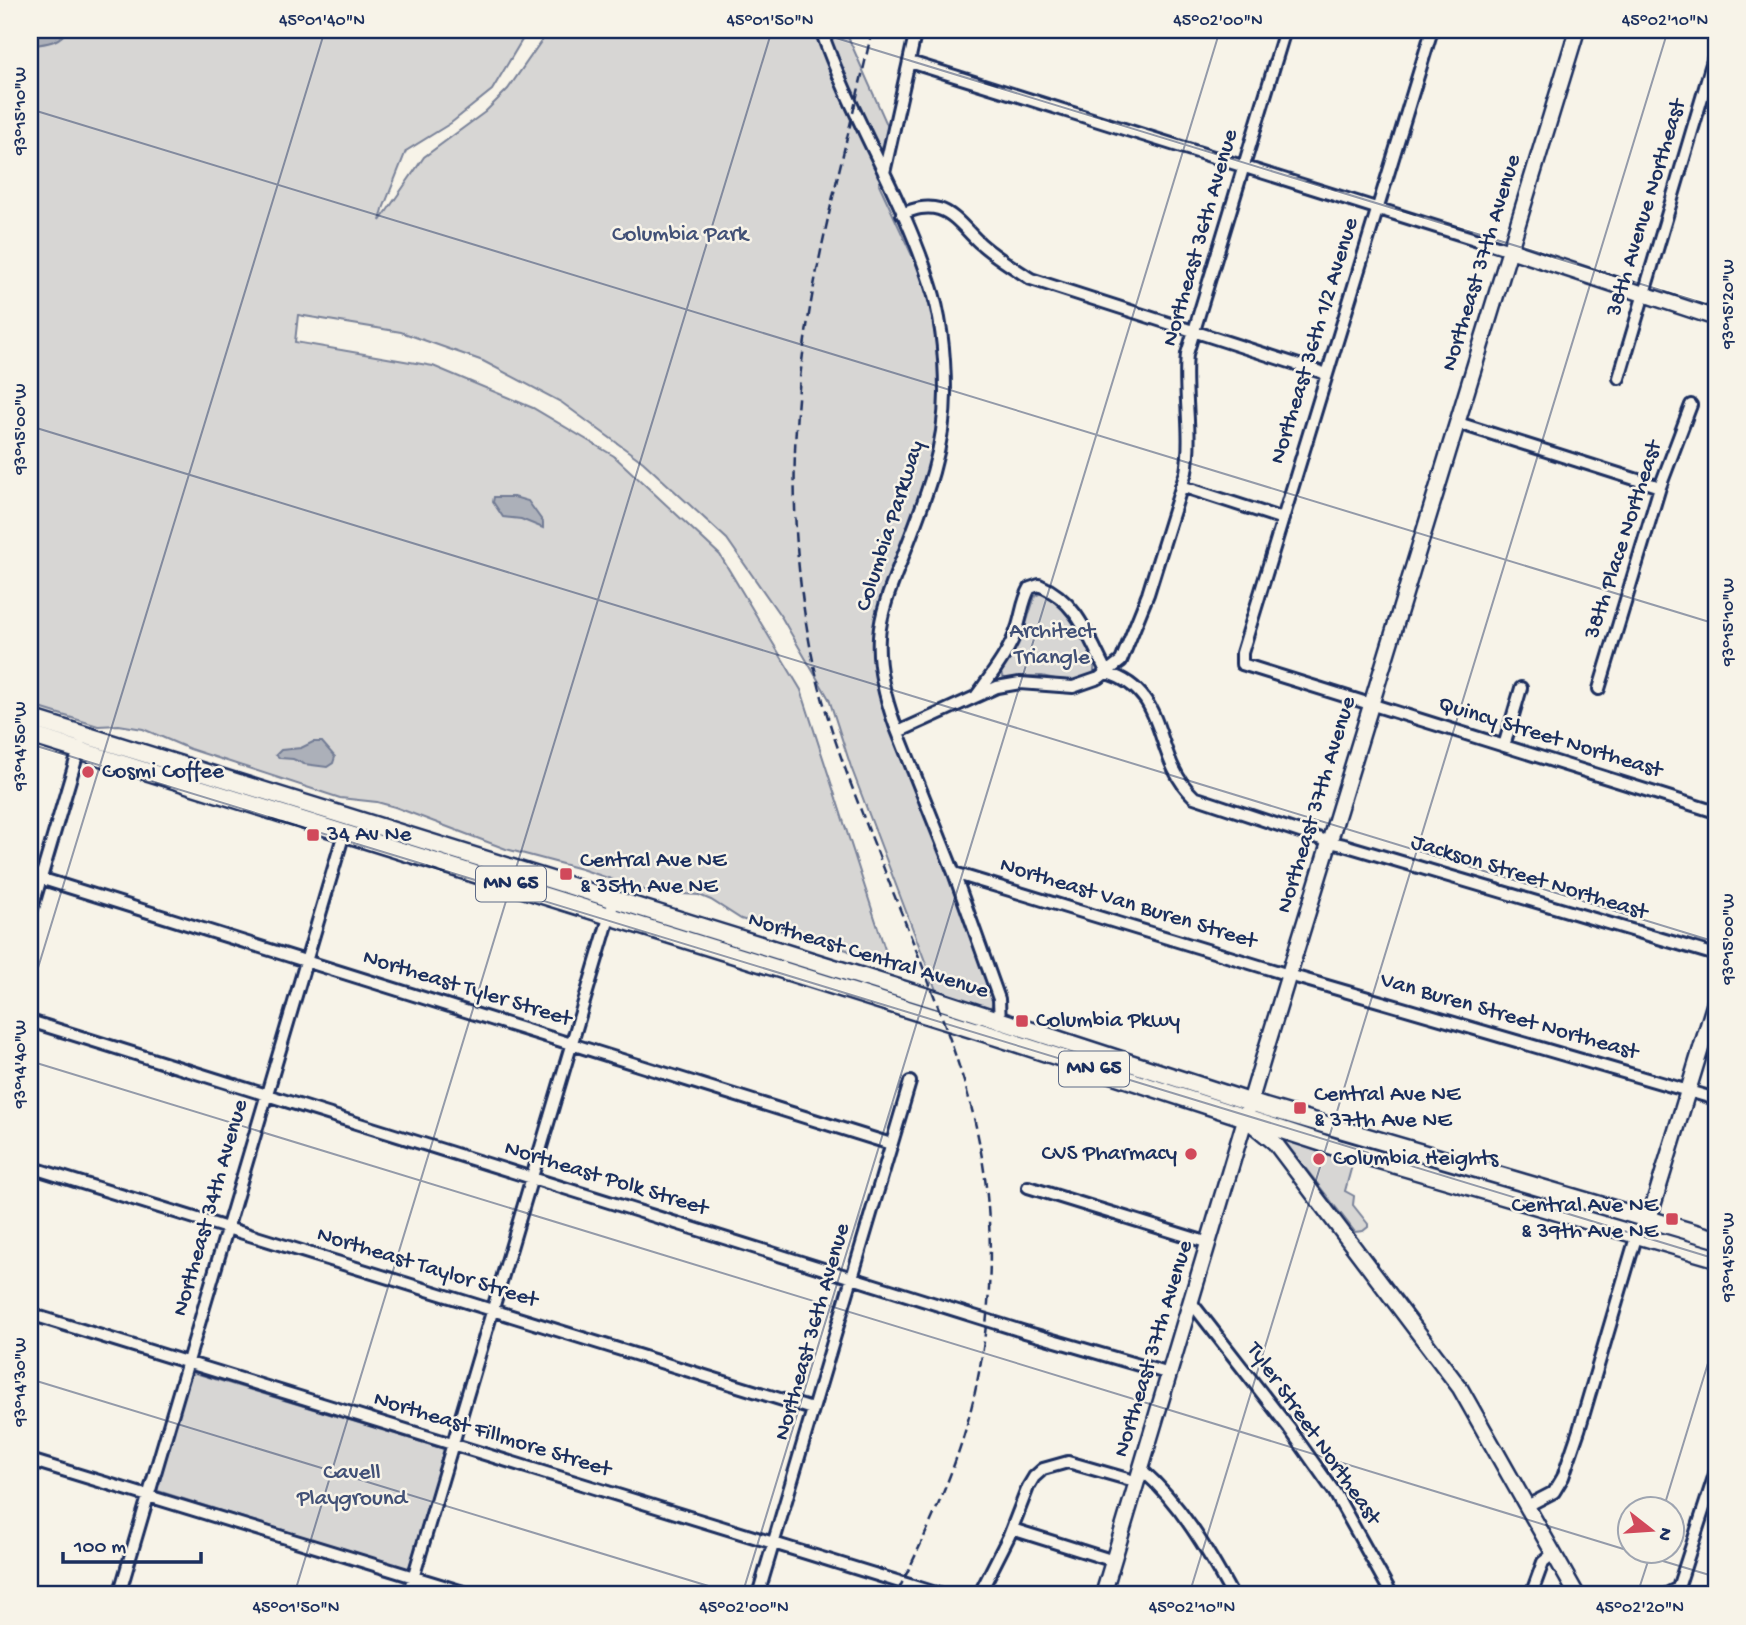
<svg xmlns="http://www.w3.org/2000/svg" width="1746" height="1625" viewBox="0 0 1746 1625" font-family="'Gochi Hand',sans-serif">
  <rect width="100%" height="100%" fill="#f7f3e8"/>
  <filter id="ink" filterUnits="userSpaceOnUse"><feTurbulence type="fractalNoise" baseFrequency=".0143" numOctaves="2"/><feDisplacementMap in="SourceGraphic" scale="14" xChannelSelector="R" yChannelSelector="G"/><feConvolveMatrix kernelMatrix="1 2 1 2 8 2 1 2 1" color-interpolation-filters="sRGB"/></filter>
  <g filter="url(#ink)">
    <path fill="#d7d6d4" stroke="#798299" stroke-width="2" d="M30,30H533L522,40L492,90L451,123L406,151L383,209L380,221L424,157L485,112L508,89L549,30H845L889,129L879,184L921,275L930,304L939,362L938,419L923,490L874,649L875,674L886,713L985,969L995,1000L991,1007L984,1011L939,998L851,767L829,699L782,618L727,539L643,462L561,402L483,361L401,332L298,315L295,342L433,366L533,408L614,456L720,555L801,690L891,968L874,963L847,950L741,919L711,900L699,895L650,892L581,869L506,849L395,807L377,802L340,798L190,749L143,729L119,725L98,726L30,705Z
      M1043,592C1066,604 1101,650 1093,676L1073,683L1042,676H1025L1007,680L1002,676L1001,672L1025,627L1035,596Z
      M1282,1138C1309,1146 1324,1158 1354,1158L1345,1191L1354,1196L1353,1205L1368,1224V1227L1363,1231L1355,1232Z
      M195,1373L444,1449V1452L409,1568H403L158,1491L157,1486L188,1377Z"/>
    <path fill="#acb0b9" stroke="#727c95" stroke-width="2" d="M30,30H67C59,44 44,43 30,46Z
      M494,497H514L528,501L543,522V528L521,519L503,517L493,502Z
      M313,742H322L335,757L333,763L327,767L304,764L293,759L280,758L276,755L281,750L301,748Z"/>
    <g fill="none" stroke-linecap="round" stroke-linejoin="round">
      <defs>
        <path id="street" d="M821,30C851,117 902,195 930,283C942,318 945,356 945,393C945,451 924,502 903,556C893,582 881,609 879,637C877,667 885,697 895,725L954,873L999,999L1000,1024
          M1432,30L1242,653V664L1716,812
          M910,62L1510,250
          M884,173L916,30
          M902,214C914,209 926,205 939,209C956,214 968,233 981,244C997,258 1014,268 1031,279L1327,374
          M1619,378L1716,50
          M1458,423L1660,487
          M1181,486L1283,519
          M1599,689L1660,487L1691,405
          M977,695C992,674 1010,651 1018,626C1022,613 1023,600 1030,588L1039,585C1078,601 1089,639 1107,673C1171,692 1151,757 1194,797L1330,842L1344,845L1716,955
          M898,732L997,687L1020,683L1073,687L1099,678L1117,664L1121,661L1148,594L1186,472C1193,432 1183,393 1187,354L1285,30
          M1504,746L1521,688
          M954,873L1289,975L1716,1099
          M30,875L891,1144
          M30,915L80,746
          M30,1021L1025,1332L1170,1374
          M30,1167L812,1409
          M1028,1187L1209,1243
          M1191,1302L1289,1428L1335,1493L1392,1595
          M30,1314L942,1595
          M30,1460L473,1595
          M1142,1470C1180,1503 1208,1551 1232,1595
          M1527,1506L1554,1492L1563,1477L1579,1430L1637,1234
          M1012,1529L1114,1561
          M119,1595L344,833
          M408,1595L614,901
          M758,1595L910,1082
          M979,1595L1009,1536L1028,1487L1034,1477L1043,1469L1068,1462L1138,1482
          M1531,1595L1543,1562L1554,1553
          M1665,1595L1678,1588L1716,1471"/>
        <path id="secondary" d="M1510,250L1716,318
          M1246,1119L1275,1143L1460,1388L1577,1595
          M1637,1234L1649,1219L1716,999
          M1103,1595L1264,1056L1577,30"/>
        <path id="primary" d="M30,718L937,1000L1265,1107L1716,1239
          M30,735L997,1037L1341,1149L1716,1258"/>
      </defs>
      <use href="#street" stroke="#1b2f5e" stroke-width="16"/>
      <use href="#secondary" stroke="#1b2f5e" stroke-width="19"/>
      <use href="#primary" stroke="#1b2f5e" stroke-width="21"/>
      <use href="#street" stroke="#f7f3e8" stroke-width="10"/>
      <use href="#secondary" stroke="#f7f3e8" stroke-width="14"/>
      <use href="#primary" stroke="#f7f3e8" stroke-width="16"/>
      <path stroke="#1b2f5e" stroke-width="2.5" stroke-dasharray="10 5" stroke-linecap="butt" d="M872,30C850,133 820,235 805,340C790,439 791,542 809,640C824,726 860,806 891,887C917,952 944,1017 965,1085C1000,1199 997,1325 963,1438C946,1492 921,1545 896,1595"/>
    </g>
  </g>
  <path fill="none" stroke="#1b2f5e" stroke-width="2" stroke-opacity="0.45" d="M810,30L1716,307M30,109L1716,624M30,426L1716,942M30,744L1716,1259M30,994L325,30M30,1061L1630,1551M30,1379L738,1595M1663,1510L1716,1337M1633,1552L1716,1577M294,1595L772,30M742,1595L1220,30M1189,1595L1668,30M1637,1595L1651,1552"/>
  <g fill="#d1495b" stroke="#f7f3e8" stroke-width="2.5">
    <circle cx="88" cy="772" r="7"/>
    <rect x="306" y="828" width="14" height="14" rx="3.5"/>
    <rect x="559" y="867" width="14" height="14" rx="3.5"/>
    <rect x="1015" y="1014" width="14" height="14" rx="3.5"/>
    <rect x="1293" y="1101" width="14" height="14" rx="3.5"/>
    <circle cx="1191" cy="1154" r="7"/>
    <circle cx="1319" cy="1159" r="7"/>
    <rect x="1665" y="1212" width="14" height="14" rx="3.5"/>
  </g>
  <g text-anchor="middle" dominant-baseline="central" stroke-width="5" stroke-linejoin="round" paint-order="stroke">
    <g fill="#f7f3e8" stroke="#5d6a87" stroke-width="2">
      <rect x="476" y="866.5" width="70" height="35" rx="5"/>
      <rect x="1059" y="1051.5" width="70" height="35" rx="5"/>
    </g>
    <g font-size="21" font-weight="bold" fill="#1b2f5e">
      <text x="511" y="884">MN 65</text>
      <text x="1094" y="1069">MN 65</text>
    </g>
    <g font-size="23" fill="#1b2f5e" stroke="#f7f3e8">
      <text transform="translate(1647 208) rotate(-73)">38th Avenue Northeast</text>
      <text transform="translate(1201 238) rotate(-74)">Northeast 36th Avenue</text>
      <text transform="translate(1482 263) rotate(-73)">Northeast 37th Avenue</text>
      <text transform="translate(1315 341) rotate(-73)">Northeast 36th 1/2 Avenue</text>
      <text transform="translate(891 526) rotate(-72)">Columbia Parkway</text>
      <text transform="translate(1624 540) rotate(-72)">38th Place Northeast</text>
      <text transform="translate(1550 738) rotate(17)">Quincy Street Northeast</text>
      <text transform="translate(1317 805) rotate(-73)">Northeast 37th Avenue</text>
      <text transform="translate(1529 878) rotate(17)">Jackson Street Northeast</text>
      <text transform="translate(1128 904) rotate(17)">Northeast Van Buren Street</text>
      <text transform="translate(868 956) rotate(17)">Northeast Central Avenue</text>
      <text transform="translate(467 989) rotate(17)">Northeast Tyler Street</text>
      <text transform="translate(1509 1017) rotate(16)">Van Buren Street Northeast</text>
      <text transform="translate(606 1179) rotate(17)">Northeast Polk Street</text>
      <text transform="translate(211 1208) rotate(-74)">Northeast 34th Avenue</text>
      <text transform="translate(427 1268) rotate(17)">Northeast Taylor Street</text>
      <text transform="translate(813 1332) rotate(-74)">Northeast 36th Avenue</text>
      <text transform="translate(1154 1349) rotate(-73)">Northeast 37th Avenue</text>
      <text transform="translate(1313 1434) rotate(55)">Tyler Street Northeast</text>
      <text transform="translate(492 1435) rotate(17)">Northeast Fillmore Street</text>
    </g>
    <g font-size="23" fill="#415076" stroke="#f7f3e8">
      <text x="680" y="235">Columbia Park</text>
      <text x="1052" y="632">Architect<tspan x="1052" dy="26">Triangle</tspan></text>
      <text x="352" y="1473">Cavell<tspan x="352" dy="26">Playground</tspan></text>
    </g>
    <g font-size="23" fill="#1b2f5e" stroke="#f7f3e8" text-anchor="start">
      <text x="102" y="772">Cosmi Coffee</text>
      <text x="327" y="835">34 Av Ne</text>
      <text x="580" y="861">Central Ave NE<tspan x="580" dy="26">&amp; 35th Ave NE</tspan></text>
      <text x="1036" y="1021">Columbia Pkwy</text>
      <text x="1314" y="1095">Central Ave NE<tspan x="1314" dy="26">&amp; 37th Ave NE</tspan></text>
      <text x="1177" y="1154" text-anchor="end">CVS Pharmacy</text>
      <text x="1333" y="1159">Columbia Heights</text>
      <text x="1658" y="1206" text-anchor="end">Central Ave NE<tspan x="1658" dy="26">&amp; 39th Ave NE</tspan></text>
    </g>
  </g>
  <rect width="1746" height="1625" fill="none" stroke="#f7f3e8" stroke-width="77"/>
  <g transform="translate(1651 1530) rotate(107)"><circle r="33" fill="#f7f3e8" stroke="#9fa5b1" stroke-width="2"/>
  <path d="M0-5L12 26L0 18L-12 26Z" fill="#d1495b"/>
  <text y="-10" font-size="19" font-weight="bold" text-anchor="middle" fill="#1b2f5e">N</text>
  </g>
  <path d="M63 1552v10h138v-10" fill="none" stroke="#1b2f5e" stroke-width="3.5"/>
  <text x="74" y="1552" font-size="21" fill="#1b2f5e" stroke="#f7f3e8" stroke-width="5" paint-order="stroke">100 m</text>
  <rect x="38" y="38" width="1670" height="1548" fill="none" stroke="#1b2f5e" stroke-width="2.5"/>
  <g font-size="18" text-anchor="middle" fill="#1b2f5e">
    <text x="322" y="25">45°01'40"N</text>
    <text x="770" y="25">45°01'50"N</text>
    <text x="1218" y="25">45°02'00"N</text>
    <text x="1665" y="25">45°02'10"N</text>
    <text transform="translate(19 111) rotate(-90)" y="6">93°15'10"W</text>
    <text transform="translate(1727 304) rotate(-90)" y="6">93°15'20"W</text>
    <text transform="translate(19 429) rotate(-90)" y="6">93°15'00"W</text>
    <text transform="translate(1727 622) rotate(-90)" y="6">93°15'10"W</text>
    <text transform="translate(19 746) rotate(-90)" y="6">93°14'50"W</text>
    <text transform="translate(1727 939) rotate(-90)" y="6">93°15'00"W</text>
    <text transform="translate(19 1064) rotate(-90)" y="6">93°14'40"W</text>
    <text transform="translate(1727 1257) rotate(-90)" y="6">93°14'50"W</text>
    <text transform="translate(19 1382) rotate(-90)" y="6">93°14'30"W</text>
    <text x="296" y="1612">45°01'50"N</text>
    <text x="744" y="1612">45°02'00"N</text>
    <text x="1192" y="1612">45°02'10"N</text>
    <text x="1640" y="1612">45°02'20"N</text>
  </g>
</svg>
